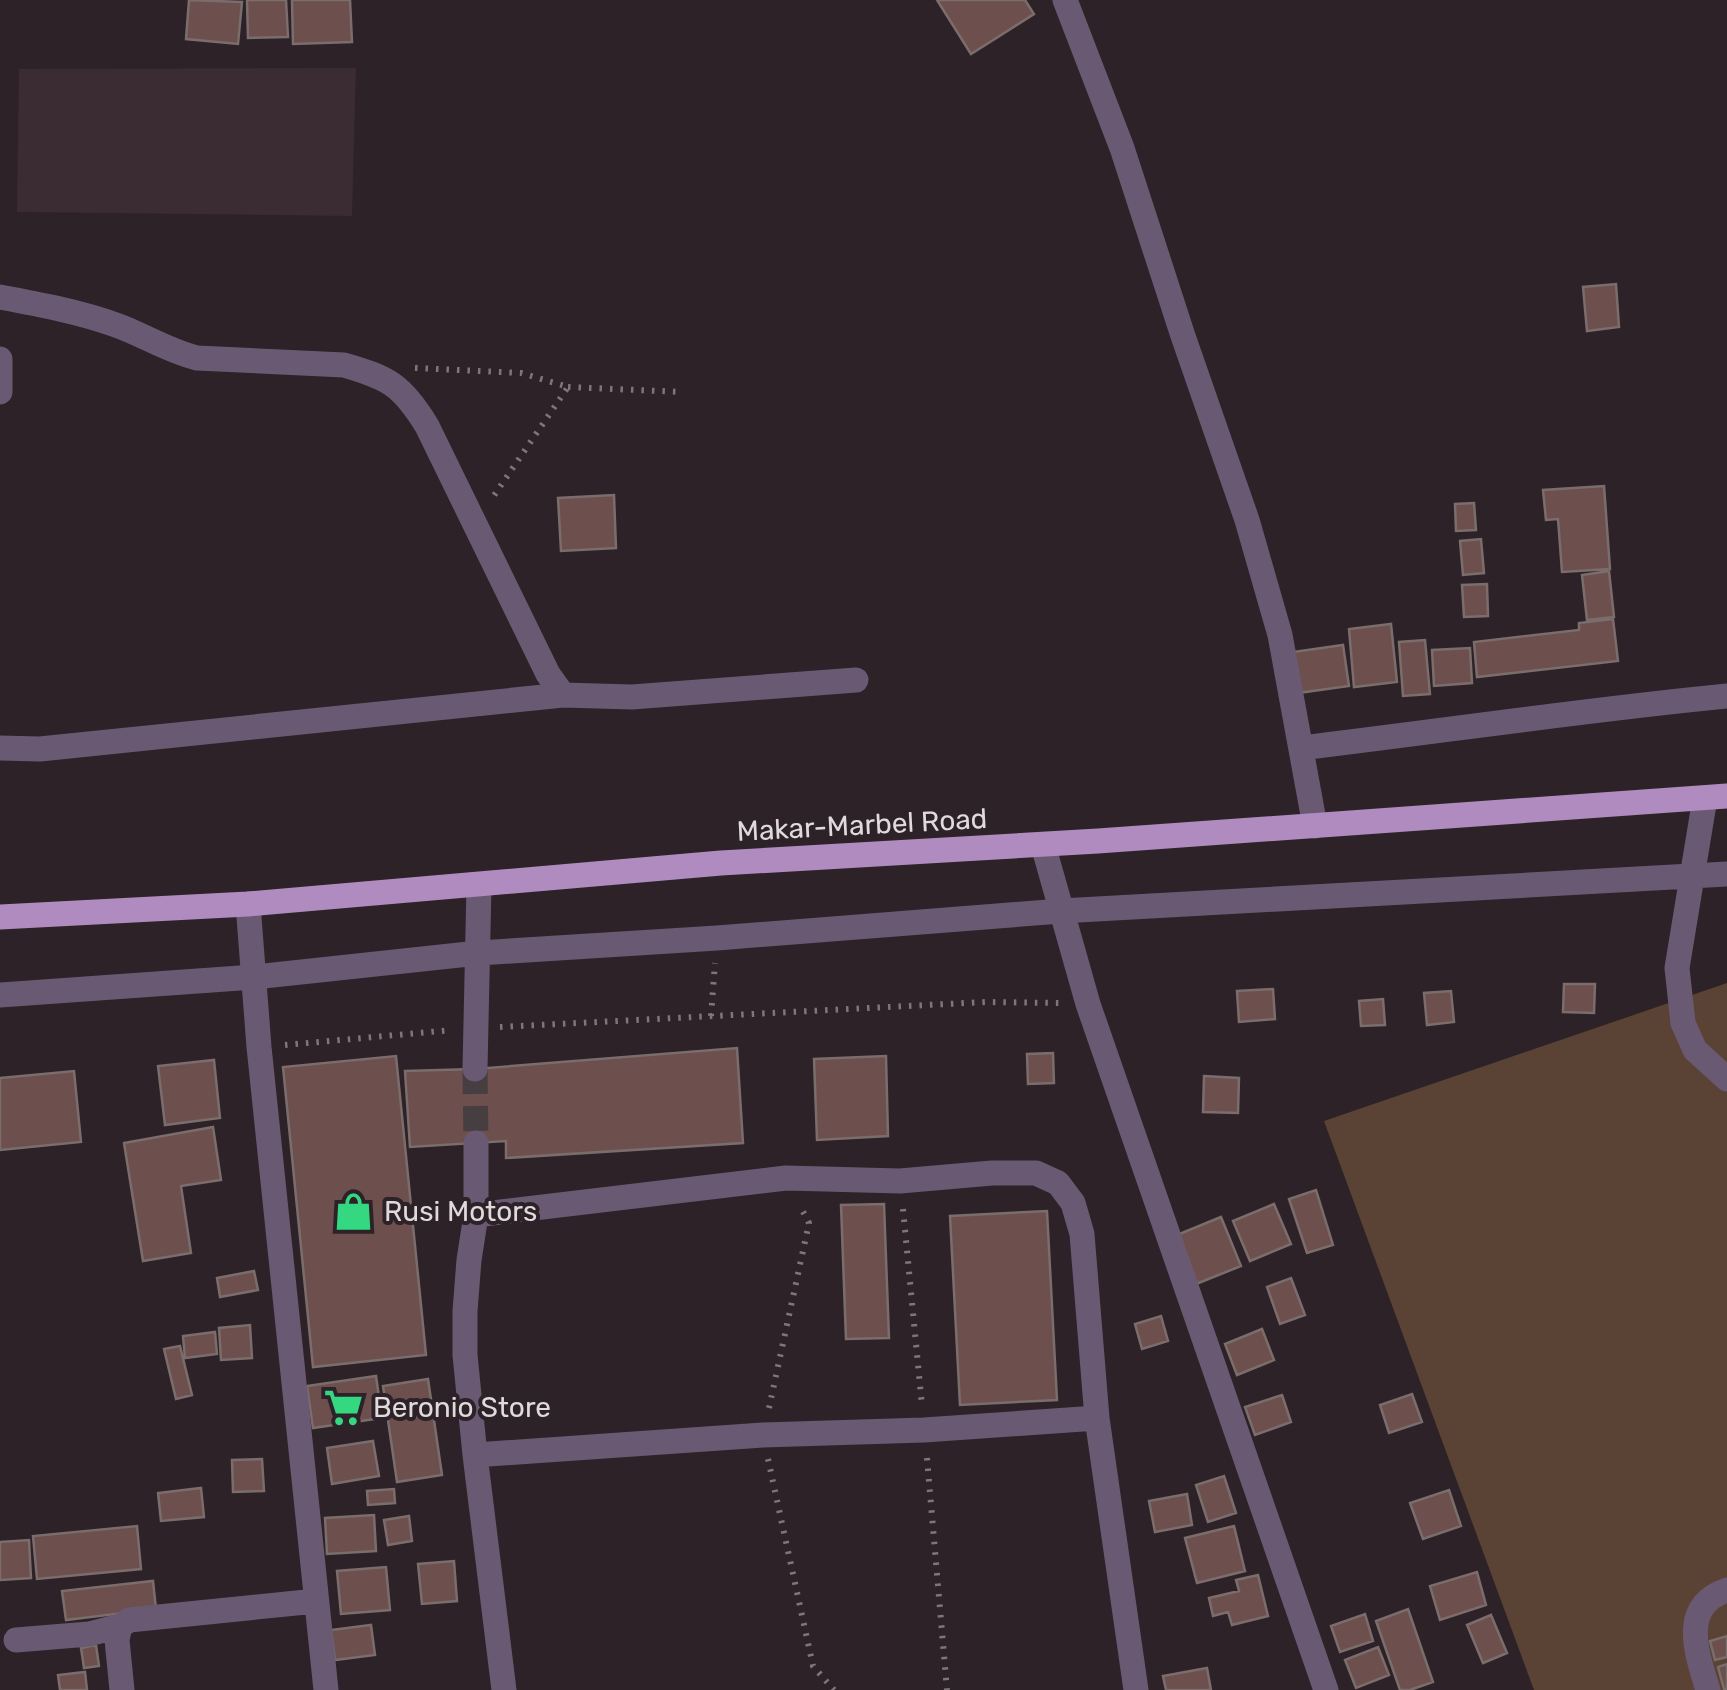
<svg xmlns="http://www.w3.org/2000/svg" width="1727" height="1690" viewBox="0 0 1727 1690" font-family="Rubik,sans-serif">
  <rect width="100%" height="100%" fill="#2c2227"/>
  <path fill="#3a2c32" d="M356,68L352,216L17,212L19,69Z"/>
  <path fill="#5a4334" d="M1727,983V1690H1534L1324,1121Z"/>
  <path fill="#6d4f4e" stroke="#7a6d6c" stroke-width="2.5" d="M189,0L242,2L238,44L186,39Z
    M247,0H286L288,37L248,38Z
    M292,0H350L352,42L293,44Z
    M937,0H1025L1034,14L971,54Z
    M1616,284L1619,327L1587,331L1583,287Z
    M1604,486L1610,569L1562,572L1558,519L1546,520L1543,490Z
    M614,495L616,548L561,551L558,498Z
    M1474,503L1476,530L1456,531L1455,504Z
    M1481,539L1484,573L1463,575L1460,541Z
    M1609,571L1614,617L1587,620L1582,575Z
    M1487,584L1488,616L1464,617L1462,585Z
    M1613,619L1618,661L1477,677L1474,642L1579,630V623Z
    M1391,624L1397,682L1354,687L1349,629Z
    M1425,640L1430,694L1403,696L1399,642Z
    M1343,645L1349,686L1298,693L1293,652Z
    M1470,648L1472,683L1434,686L1432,650Z
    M1564,984H1595L1594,1013L1563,1012Z
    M1273,989L1275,1019L1239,1022L1237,991Z
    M1451,991L1454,1022L1427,1025L1424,993Z
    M1383,999L1385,1025L1361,1026L1359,1001Z
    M737,1048L743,1143L506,1158V1141L410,1147L405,1071L475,1069Z
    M1053,1053L1054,1083L1028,1084L1027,1054Z
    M396,1056L426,1355L313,1367L283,1067Z
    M886,1056L888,1136L817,1140L814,1059Z
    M214,1060L220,1118L165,1125L158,1066Z
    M74,1071L81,1142L0,1150V1078Z
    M1204,1076L1239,1078L1238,1113L1203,1112Z
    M213,1127L221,1180L181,1186L191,1253L143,1261L124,1143Z
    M1316,1190L1333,1245L1307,1253L1289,1199Z
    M884,1204L889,1338L846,1339L841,1205Z
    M1274,1204L1291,1244L1250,1261L1233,1221Z
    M1047,1211L1057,1400L960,1405L950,1216Z
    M1221,1217L1241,1266L1196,1284L1177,1235Z
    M254,1271L258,1290L220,1297L217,1278Z
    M1291,1278L1305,1315L1280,1324L1267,1287Z
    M1161,1316L1168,1341L1142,1349L1135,1324Z
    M250,1325L252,1358L221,1360L219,1328Z
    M1262,1329L1274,1360L1237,1375L1225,1344Z
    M215,1332L217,1354L185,1358L183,1336Z
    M180,1346L192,1395L176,1399L164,1349Z
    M376,1376L382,1418L313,1428L307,1386Z
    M428,1379L442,1475L397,1482L383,1386Z
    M1412,1394L1422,1422L1389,1433L1380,1405Z
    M1282,1395L1291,1422L1255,1435L1245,1407Z
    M373,1441L379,1476L332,1484L327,1448Z
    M262,1459L264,1491L233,1492L232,1460Z
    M1224,1476L1236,1513L1208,1522L1196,1485Z
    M201,1488L204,1517L161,1521L158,1493Z
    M394,1489L395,1503L368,1505L367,1491Z
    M1449,1490L1461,1526L1423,1539L1410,1503Z
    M1187,1494L1192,1525L1155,1532L1149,1501Z
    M374,1515L376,1551L327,1554L325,1518Z
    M409,1516L412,1541L388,1545L384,1520Z
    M137,1526L141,1569L37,1579L33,1536Z
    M1234,1526L1245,1571L1197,1583L1185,1538Z
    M29,1540L31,1578L0,1580V1542Z
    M454,1561L457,1601L422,1604L418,1564Z
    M386,1567L390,1610L341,1614L337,1571Z
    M1477,1572L1486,1605L1440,1620L1430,1586Z
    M1258,1575L1268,1616L1232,1625L1228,1612L1213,1616L1209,1598L1239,1591L1236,1580Z
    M153,1581L156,1609L66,1620L62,1591Z
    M1408,1609L1433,1682L1410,1690H1400L1376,1621Z
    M1365,1614L1373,1641L1340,1652L1331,1626Z
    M1491,1615L1507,1653L1483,1663L1467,1625Z
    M371,1625L375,1655L335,1660L331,1630Z
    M1727,1636V1657L1715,1660L1710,1641Z
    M96,1645L99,1666L84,1668L81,1648Z
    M1378,1647L1389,1675L1356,1688L1345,1660Z
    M1727,1664V1689H1724L1718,1667Z
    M1207,1668L1211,1690H1166L1163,1676Z
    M85,1672L87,1690H60L58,1675Z"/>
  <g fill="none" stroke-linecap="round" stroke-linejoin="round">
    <path stroke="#473e42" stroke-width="25" stroke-dasharray="25 12" stroke-linecap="butt" d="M475,1069L476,1143"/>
    <path stroke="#7e767a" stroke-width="6" stroke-dasharray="2.5 8" stroke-linecap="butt" d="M415,368L521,373L568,387L493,497
      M568,387L683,392
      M711,1016L715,963
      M500,1027L985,1002L1062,1003
      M285,1045L452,1030
      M903,1209L922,1406
      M769,1408L809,1223L800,1206
      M927,1458L947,1690
      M768,1459L813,1666L834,1690"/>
    <path stroke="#6a5972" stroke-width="25" d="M1065,0L1122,148L1183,336L1247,520L1280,635L1315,826
      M0,297C38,304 80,312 116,325C144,335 168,351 197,358L344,365C389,378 402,385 427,426L548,674L563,695L40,749L0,748
      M0,359V392
      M563,695L632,697L856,680
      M1301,748C1443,731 1584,710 1727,696
      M1705,798L1677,968L1683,1023L1695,1050L1727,1079
      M1043,845L1088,1004L1326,1690
      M248,904L259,1047L326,1690
      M0,995L254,977L478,953L717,938L1061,911L1727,874
      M475,1069L479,885
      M476,1215V1143
      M475,1455L763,1435L924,1430L1097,1418
      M16,1640L89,1634L120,1626
      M122,1690L117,1640L120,1626L129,1620L316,1601
      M504,1690L475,1455L465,1355V1311L469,1260L476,1215L786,1178L900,1181L992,1173H1036L1058,1183L1073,1203L1082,1234L1097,1418L1136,1690
      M1708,1690C1697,1654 1679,1606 1727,1590"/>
    <path stroke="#af8bbf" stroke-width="25" d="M0,917L248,904L721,863L1098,841L1727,796"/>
  </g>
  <defs>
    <symbol id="shop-bare" viewBox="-9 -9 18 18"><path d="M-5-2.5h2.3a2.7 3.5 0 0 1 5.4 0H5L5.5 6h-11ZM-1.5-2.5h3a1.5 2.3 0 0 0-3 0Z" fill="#34d881" stroke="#2c2227" stroke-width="2.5" paint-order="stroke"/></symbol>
    <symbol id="supermarket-bare" viewBox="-9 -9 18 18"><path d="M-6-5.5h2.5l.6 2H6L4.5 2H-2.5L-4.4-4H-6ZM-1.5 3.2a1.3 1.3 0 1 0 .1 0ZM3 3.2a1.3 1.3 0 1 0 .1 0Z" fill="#34d881" stroke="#2c2227" stroke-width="2.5" paint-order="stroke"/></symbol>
  </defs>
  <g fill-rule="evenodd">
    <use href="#shop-bare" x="326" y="1184" width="55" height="55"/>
    <use href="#supermarket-bare" x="316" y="1380" width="55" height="55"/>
  </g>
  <g text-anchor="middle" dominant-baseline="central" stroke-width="8" stroke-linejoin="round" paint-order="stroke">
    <g font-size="28" fill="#e0dadd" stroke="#2c2227">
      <text transform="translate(862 825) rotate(-3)">Makar-Marbel Road</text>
    </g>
    <g font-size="28" fill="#e0dadd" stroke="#2c2227" text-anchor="start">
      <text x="384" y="1211">Rusi Motors</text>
      <text x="373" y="1407">Beronio Store</text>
    </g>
  </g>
</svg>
